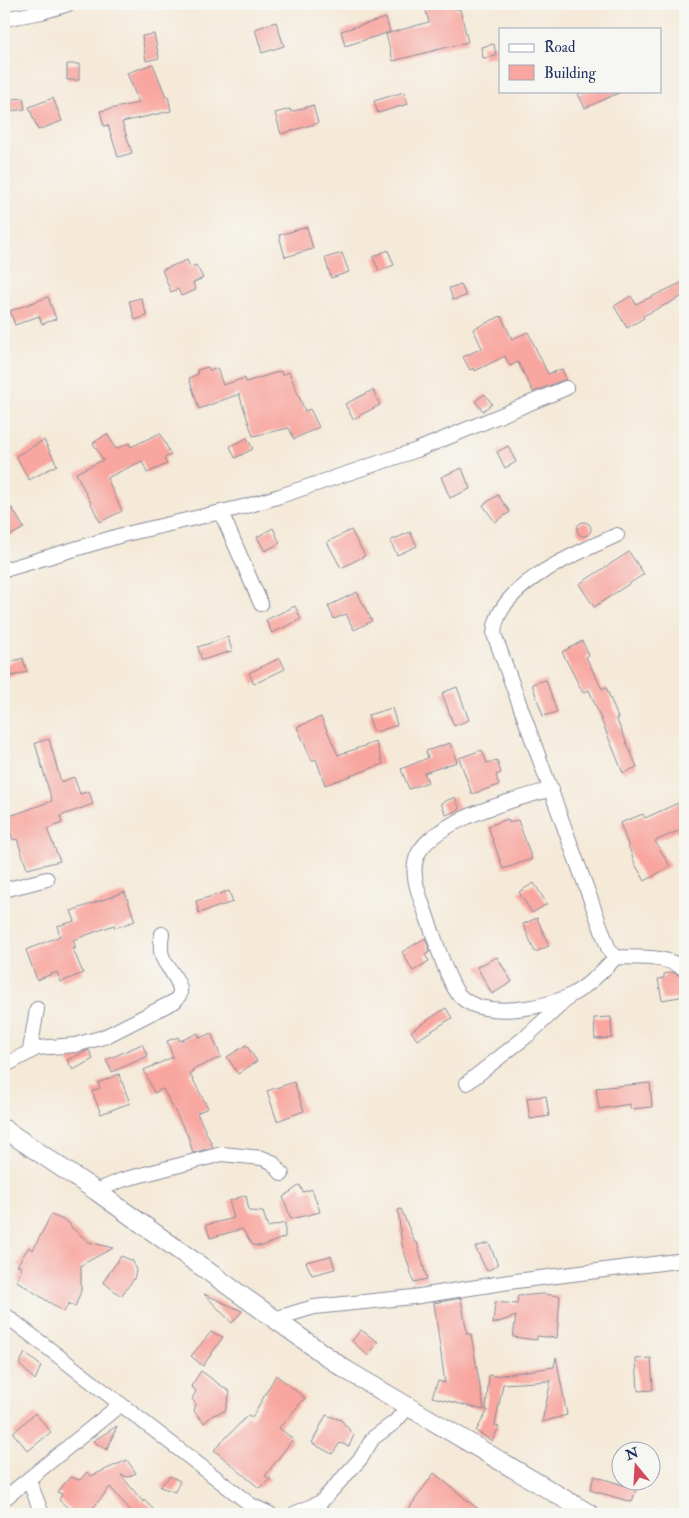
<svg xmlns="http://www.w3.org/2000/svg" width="689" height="1518" viewBox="0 0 689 1518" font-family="'IM FELL Double Pica',serif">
  <rect width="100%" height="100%" fill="#f6f6f2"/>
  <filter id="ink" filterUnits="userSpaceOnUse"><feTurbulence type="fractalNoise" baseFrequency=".02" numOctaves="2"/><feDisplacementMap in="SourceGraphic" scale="10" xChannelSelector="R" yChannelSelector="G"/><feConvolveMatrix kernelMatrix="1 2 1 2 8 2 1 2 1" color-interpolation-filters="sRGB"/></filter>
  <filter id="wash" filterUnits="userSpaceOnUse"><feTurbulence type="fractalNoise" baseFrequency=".0096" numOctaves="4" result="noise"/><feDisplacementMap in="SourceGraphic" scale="20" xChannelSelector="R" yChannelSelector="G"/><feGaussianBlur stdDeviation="1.12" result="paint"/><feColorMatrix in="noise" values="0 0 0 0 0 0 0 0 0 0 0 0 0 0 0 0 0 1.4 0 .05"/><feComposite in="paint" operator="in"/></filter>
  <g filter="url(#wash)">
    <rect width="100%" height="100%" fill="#f5e9d7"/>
    <g id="blocks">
      <path fill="#f8a69f" d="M424,4H454L455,9H460L468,42L393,61L386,34L429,22Z
        M386,18L390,32L345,46L341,31Z
        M276,22L284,46L262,53L255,29Z
        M154,34L159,58L146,61L142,36Z
        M494,44L496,56L483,58L481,47Z
        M67,64H79V80H67Z
        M153,64L166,97L168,96L171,111L122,122L132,153L118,157L108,125L104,126L100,111L139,103L127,73Z
        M585,91H623L585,108L578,94Z
        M404,92L408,104L378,113L374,101Z
        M23,98L25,109L4,112V100Z
        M53,98L62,121L38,130L29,107Z
        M313,105L318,123L281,134L275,113L290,109L291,112Z
        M307,227L313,249L285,257L279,235Z
        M388,250L394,265L379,271L373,257Z
        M342,253L349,272L331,278L325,258Z
        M187,260L190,267L196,265L203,278L193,283L196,290L181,296L178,289L171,292L162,270Z
        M685,281V295L643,316L644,318L627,328L614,306L631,296L636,304Z
        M461,284L466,296L453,300L449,288Z
        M48,297L56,319L42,324L39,316L15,325L10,311Z
        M141,298L147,316L135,320L129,301Z
        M501,316L512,339L528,332L548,374L562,369L566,379L533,392L518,362L510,366L505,356L475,371L474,368L470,370L463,357L482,348L473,329Z
        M208,367L210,371L217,368L223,385L245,378L246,382L281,371L282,375L289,372L305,411L310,409L319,427L294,439L289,428L253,436L239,394L199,409L189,378L198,374L197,370Z
        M373,390L380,405L353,419L345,404Z
        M485,394L492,404L483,411L475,401Z
        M160,433L171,455L164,458L167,464L147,473L142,461L107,478L122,511L100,522L76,473L103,460L93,443L107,434L116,449L129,443L131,447Z
        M247,438L253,449L235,458L230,446Z
        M44,440L57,465L29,480L16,456Z
        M508,446L516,462L505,468L497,452Z
        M462,468L470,489L450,498L441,477Z
        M498,495L510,512L495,522L483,505Z
        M12,508L24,528L4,539V512Z
        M577 529a7 7 0 1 1 14 0a7 7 0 1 1-14 0Z
        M273,528L280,543L265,551L257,537Z
        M351,530L365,556L341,568L327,542Z
        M410,532L417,546L397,555L390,541Z
        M629,552L644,574L594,607L579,584Z
        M357,592L372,621L354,630L346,614L334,619L328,606Z
        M295,606L301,619L272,633L266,620Z
        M228,637L232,651L202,660L198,647Z
        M582,641L589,655L586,657L602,689L606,687L618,718H616L637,767L623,773L589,690L583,693L562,652Z
        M23,658L27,672L4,678V664Z
        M280,658L285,669L254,684L249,673Z
        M546,680L557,712L543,716L532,684Z
        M457,687L469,720L454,726L442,693Z
        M392,708L397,725L374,733L368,715Z
        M321,717L338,755L376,742L383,764L325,785L316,759L312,761L297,727Z
        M49,739L61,782L74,777L80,794L89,791L93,804L60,816L62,823L47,829L60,861L27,869L17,839L13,840L11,833L4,835V818L52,801L35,743Z
        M450,743L457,762L424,773L428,782L409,789L401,769L428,758L426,751Z
        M482,750L487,763L497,760L501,773L496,775L499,785L472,794L459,758Z
        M455,797L460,809L446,815L441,803Z
        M685,800V828L655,841L670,866L645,881L635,864L620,823L643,814L645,818Z
        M508,819L509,823L518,820L532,859L503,869L488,826Z
        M534,883L547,904L532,913L519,892Z
        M229,891L233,902L199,913L196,901Z
        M125,892L135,921L115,928L114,925L73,940L76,948L73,949L83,973L61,982L57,972L37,980L26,950L60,936L57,926L75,921L71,911Z
        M537,918L549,946L535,952L523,924Z
        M425,938L430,952L425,955L429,961L413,971L402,952Z
        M497,957L512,982L492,994L477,967Z
        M672,972L683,977L685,996L662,1000L658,979L664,978V974Z
        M446,1008L452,1018L417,1040L411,1031Z
        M611,1017L612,1038L595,1039L594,1018Z
        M198,1033L200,1038L211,1033L221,1057L192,1070L193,1073L190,1074L208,1108L197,1113L213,1147L193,1153L188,1136L163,1089L154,1093L144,1070L173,1057L167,1041L178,1037L180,1041Z
        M142,1044L148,1056L112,1072L106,1060Z
        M246,1045L257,1061L238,1074L227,1057Z
        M89,1050L93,1059L73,1070L67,1060Z
        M119,1074L130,1103L101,1114L92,1091L100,1088L98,1083Z
        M294,1082L304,1111L277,1121L267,1091Z
        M650,1083L652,1107L630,1109V1104L599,1109L596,1088Z
        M546,1096L549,1116L530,1119L527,1098Z
        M300,1185L303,1192L312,1189L320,1212L291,1219L283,1197Z
        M246,1195L249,1211L263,1212L268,1227L285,1223V1237L262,1246L253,1245L242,1229L210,1238L206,1225L234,1218L229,1201Z
        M401,1209L415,1243L417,1242L427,1279L414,1282L402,1245L398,1210Z
        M51,1215L68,1222L72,1228L89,1242L113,1248L81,1265V1291L75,1307L69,1303L64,1312L17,1281L22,1267L17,1265L29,1247L33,1250Z
        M489,1243L498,1265L487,1271L475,1247Z
        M121,1256L133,1261L136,1271L134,1279L121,1296L103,1282Z
        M331,1256L335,1269L312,1275L306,1262Z
        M204,1294L242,1311L232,1323Z
        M543,1294L560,1296L557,1338L537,1336V1340L513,1337L516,1316L493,1324L495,1302L517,1304L518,1296Z
        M461,1298L467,1334H471L484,1410L432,1397L438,1381L445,1383L434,1303Z
        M361,1330L378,1342L368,1356L352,1341Z
        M211,1332L223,1337L203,1366L191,1356Z
        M25,1353L41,1366L35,1380L19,1364Z
        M556,1357L567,1415L542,1422L551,1381L503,1384L495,1425L499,1427L492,1441L476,1431L488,1410H486L489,1375L495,1376L554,1367Z
        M651,1358L653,1390L638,1391L636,1359Z
        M201,1371L230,1392L225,1411L213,1415L204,1423L194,1411L196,1404L192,1399L196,1391L191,1386Z
        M276,1375L305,1398L279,1428L293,1439L265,1476L271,1479L259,1488L214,1450L248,1415L252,1418Z
        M35,1413L51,1432L28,1451L13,1433Z
        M326,1415L341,1420L354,1435L349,1446L340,1443L332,1454L312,1443Z
        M117,1426L107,1450L93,1441Z
        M127,1460L136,1473L128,1477L121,1475L143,1502L144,1500L158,1514H129L132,1512L110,1487L88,1514H75L59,1500L62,1494L57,1492L70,1477L80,1480L87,1472L91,1476Z
        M434,1473L484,1514H405Z
        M170,1476L180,1481L175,1492L160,1487Z
        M594,1476L636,1489L632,1502L590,1490Z"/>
    </g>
  </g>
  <g filter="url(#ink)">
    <use href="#blocks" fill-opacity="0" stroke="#888c9a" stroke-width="1"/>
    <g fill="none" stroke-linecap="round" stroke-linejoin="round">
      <defs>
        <path id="minor" d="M4,19L42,12L68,4
          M221,512L261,604
          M617,535C578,553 496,584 494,634L609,950L616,957C640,958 665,955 685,969
          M4,570L122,535L247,506L280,496L417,450L566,388
          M552,789C517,799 436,819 418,854C408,874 422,901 428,920C435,938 448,984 460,996C484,1020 547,1008 573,994C589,985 603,971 616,957
          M4,890L47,879
          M30,1050L37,1009
          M4,1066L37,1048L75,1045L104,1037L175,1001L180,994V989C173,964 156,966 162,934
          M467,1083L528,1035L568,998
          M96,1191L122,1180L222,1154L262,1158L272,1162L282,1174
          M4,1314L251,1505L270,1514
          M274,1319L314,1307L413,1297L516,1281L685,1260
          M29,1480L42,1514
          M4,1499L121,1404
          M294,1514L321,1502L361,1458L373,1438L395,1422L408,1407"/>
        <path id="tertiary" d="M4,1129L96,1191L343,1368L590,1514"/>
      </defs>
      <use href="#minor" stroke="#888c9a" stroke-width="16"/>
      <use href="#tertiary" stroke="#888c9a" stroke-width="20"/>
      <use href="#minor" stroke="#fff" stroke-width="14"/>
      <use href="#tertiary" stroke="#fff" stroke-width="18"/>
    </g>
  </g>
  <rect width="689" height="1518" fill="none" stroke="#f6f6f2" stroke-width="20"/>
  <rect x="499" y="28" width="162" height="65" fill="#f6f6f2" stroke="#9ea6b7"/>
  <rect x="509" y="44" width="25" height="8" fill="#ffffff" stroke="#9ea6b7"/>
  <text x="544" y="52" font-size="15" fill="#1b2f5e">Road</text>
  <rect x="509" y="65" width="25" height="15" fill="#f8a69f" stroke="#9ea6b7"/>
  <text x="544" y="78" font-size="15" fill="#1b2f5e">Building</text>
  <g transform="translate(636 1466) rotate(342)"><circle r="24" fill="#f6f6f2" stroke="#9ea6b7"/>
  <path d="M0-4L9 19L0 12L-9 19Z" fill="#d1495b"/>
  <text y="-8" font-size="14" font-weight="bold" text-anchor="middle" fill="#1b2f5e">N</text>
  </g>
</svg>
